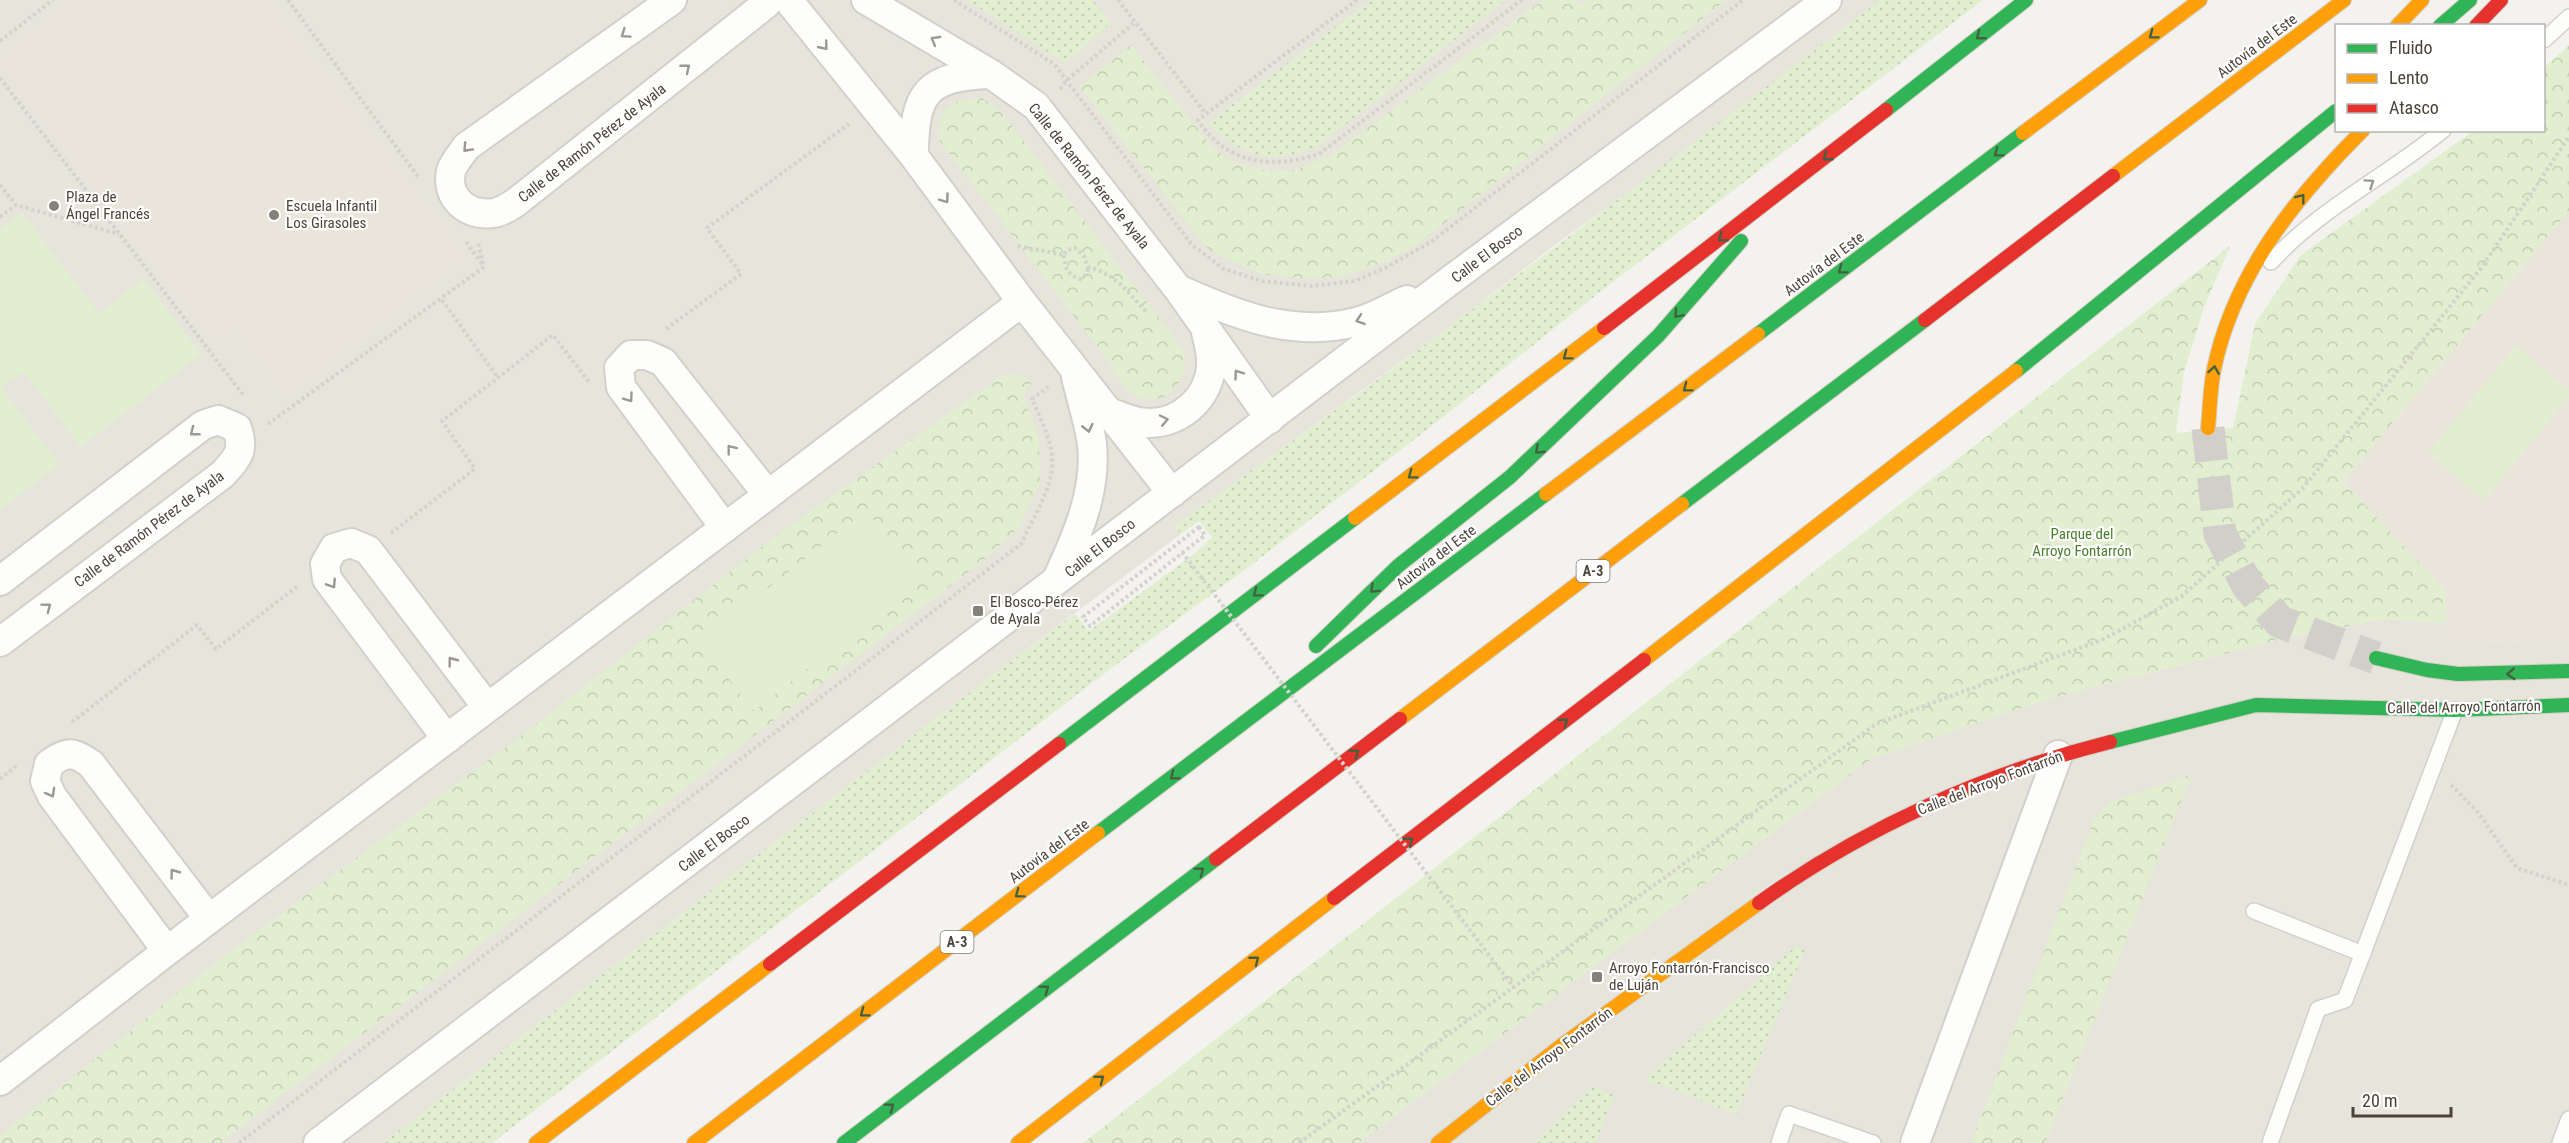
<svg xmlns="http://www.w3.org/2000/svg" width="2569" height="1143" viewBox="0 0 2569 1143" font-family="'Roboto Condensed',sans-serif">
  <defs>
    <pattern id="grass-dots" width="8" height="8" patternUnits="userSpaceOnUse" patternTransform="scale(1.5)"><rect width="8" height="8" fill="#e1eecf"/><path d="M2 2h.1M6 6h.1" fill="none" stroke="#c3cdb2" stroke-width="1.8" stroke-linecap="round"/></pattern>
    <pattern id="park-crowns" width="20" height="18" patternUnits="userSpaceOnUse" patternTransform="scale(1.5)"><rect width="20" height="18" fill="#e1eecf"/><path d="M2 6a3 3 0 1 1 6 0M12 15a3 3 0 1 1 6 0" fill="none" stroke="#c3cdb2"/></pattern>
  </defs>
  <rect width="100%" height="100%" fill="#f4f2ee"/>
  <path fill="#e7e4dc" d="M0,0H1880L1677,157L1559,242L1449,327L1175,526L1181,534L991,676L383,1143H0Z
    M2383,619L2447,623L2450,645L2569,639V1143H1358L1871,759L2041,701L2274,641Z"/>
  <path fill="#eae5da" d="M72,0H268L467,256L287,396L234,328L215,343L0,68V56Z
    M2569,211V639L2449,645L2444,588L2343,482Z"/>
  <path fill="url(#grass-dots)" d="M967,0H1093L1111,23L1065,63Z
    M1371,0H1506L1315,148C1306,151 1297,154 1287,156C1259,162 1226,144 1208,123Z
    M1880,0H1983L1601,291L1433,425L1250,566L1105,673L492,1143H383L991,676L1075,614L1089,631L1193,555L1212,537L1199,521L1181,534L1175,526C1266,459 1360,394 1450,326C1594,218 1737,110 1880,0Z
    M1796,946L1805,950L1736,1114L1645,1079Z
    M1593,1087L1614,1095L1596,1143H1534Z"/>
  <path fill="url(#park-crowns)" d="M1543,0H1576L1581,6L1589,0H1726L1423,240L1390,260L1343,276L1308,279L1261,274L1209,250L1080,87L1131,45L1210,145L1229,160L1261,170H1294L1328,157Z
    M2569,45V211L2343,482L2444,588L2447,623L2383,619L2274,641L2041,701L1871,759L1358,1143H1083L2230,246L2204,308L2184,372L2176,433L2233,428L2255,324L2301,255L2473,131L2544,130V68Z
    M982,98L998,109L1012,126L1184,351L1185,369L1178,384L1168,395L1154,400L1140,398L1127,390L1099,349L940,141C937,108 950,100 982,98Z
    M1019,374L1032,383L1024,391L1025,403L1034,423L1039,444L1040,482L1019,527L984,560L220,1143H0V1136L216,962L521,736L777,535L1003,375Z
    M2192,774L2045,1143H1971L2094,820L2108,803Z"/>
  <path fill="#e1eecf" d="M22,213L99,313L144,279L201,354L81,447L24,372L1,387L59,464L0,510V230Z
    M2516,346L2569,391V396L2484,500L2428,453Z
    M866,511L920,579L754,711L700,642Z"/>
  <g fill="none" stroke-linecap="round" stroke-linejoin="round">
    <path stroke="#d2cfca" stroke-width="33" stroke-dasharray="33 16" stroke-linecap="butt" d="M2208,428L2220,534L2248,586L2280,622L2376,658"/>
    <defs>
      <path id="lane" d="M2544,40L2569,17
        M2271,262C2319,209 2387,176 2443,130
        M2254,911L2363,954
        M1779,1143L1789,1114L1873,1143
        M2270,1143L2318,1009L2345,1000L2455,710
        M2560,1143L2569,1119"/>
      <path id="street" d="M672,0L466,147C462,154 453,163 451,171C445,198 468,217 494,213C501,212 509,207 515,203L766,4
        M788,0L914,156L1022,302L1172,493
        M866,0L991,74L1036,106L1178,289L1270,419
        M914,156C914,93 926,76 991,74
        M1178,289C1236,315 1292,338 1356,322C1373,318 1391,307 1407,300
        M1108,412C1118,415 1129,420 1139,422C1177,429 1213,397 1211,360C1211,351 1208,341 1206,332
        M725,528L621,387L619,368L631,355H647L663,362L768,495
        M1058,577C1077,536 1097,491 1092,444C1089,422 1081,399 1076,377
        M0,581L203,425L218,420L237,428C245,451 238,457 223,474L0,642
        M447,739L327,579L325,564L334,548L351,543L368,550L487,707
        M167,951L52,796L45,781L49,764C67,751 73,751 91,764L209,919
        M0,1081L167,951L1022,302
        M318,1143L1452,279L1827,0
        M1915,1143L2058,755"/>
      <path id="fast" d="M2440,26L2470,0
        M1886,110L2026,0
        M1758,334L2023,133
        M2016,371L2336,111
        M1682,504L1925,320
        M1316,646L1398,566L1510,477L1658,336L1741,241
        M2376,658L2427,670L2458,674L2569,671
        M2110,742L2256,705L2455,710L2569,705
        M1059,744L1355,518
        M1098,833L1546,494
        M844,1143L1216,859"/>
      <path id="slow" d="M2397,26L2422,0
        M2023,133L2200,0
        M2113,176L2344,0
        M2208,428C2210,408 2210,388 2214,369C2234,273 2296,197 2363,130
        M1546,494L1758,334
        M1355,518L1604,328
        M1644,660L2016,371
        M1400,719L1682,504
        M536,1143L770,964
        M694,1143L1098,833
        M1018,1143L1334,898
        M1438,1143L1562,1045L1759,903"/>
      <path id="jam" d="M2476,26L2501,0
        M1925,320L2113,176
        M1604,328L1886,110
        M1216,859L1400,719
        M1334,898L1644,660
        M1759,903C1863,828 1986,773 2110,742
        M770,964L1059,744"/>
    </defs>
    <use href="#lane" stroke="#d2d0cb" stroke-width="18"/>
    <use href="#street" stroke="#d2d0cb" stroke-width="32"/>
    <use href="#fast" stroke="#d3cfc5" stroke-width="16"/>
    <use href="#slow" stroke="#d3cfc5" stroke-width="16"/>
    <use href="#jam" stroke="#d3cfc5" stroke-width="16"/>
    <path stroke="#d3d2cc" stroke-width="4" stroke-dasharray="3 3" stroke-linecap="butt" d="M288,0L419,178
      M954,0L1054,64L1192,245L1224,269L1262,281L1311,286L1355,281L1385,268L1431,242L1743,0
      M1118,0L1206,114
      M1357,0L1198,120C1227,165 1271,169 1319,154L1522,0
      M0,41L53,0
      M0,78L244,396
      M1060,89L1067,80L1135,22
      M0,185L16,205
      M0,217L16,205L119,234
      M466,242L483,265
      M1018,246L1064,255L1067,250L1075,248L1084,256L1088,267C1116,274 1129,293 1147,313
      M1064,255C1064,267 1068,275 1080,279L1087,274L1088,267
      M442,300L498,378
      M666,329L741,274L707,228L849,124
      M268,424L484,267L478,242
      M1199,527L1205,535L1090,626L1083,617Z
      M391,533L475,469L442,421L553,335L589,382
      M72,722L197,625L216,649L299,585
      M0,779L16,766
      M2451,785L2477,811L2517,868L2569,885
      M239,1143L1021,544C1031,522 1046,499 1051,475C1057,450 1042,422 1032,399L1048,387
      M1299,1143L1876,724L2104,639L2182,596L2302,489L2482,267L2569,137"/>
    <use href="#lane" stroke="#fdfdfc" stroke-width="15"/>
    <use href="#street" stroke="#fdfdfc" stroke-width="28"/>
    <use href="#fast" stroke="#30b455" stroke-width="14"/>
    <use href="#slow" stroke="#ff9f0a" stroke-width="14"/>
    <use href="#jam" stroke="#e5322d" stroke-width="14"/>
    <path stroke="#d3d2cc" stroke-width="4" stroke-dasharray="3 3" stroke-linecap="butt" d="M1182,552L1514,988"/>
  </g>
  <defs><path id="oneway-chevron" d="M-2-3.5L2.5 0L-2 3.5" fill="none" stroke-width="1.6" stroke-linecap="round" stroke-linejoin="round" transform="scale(1.5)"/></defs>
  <g stroke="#9b9791">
    <use href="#oneway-chevron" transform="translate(625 34) rotate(145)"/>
    <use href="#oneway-chevron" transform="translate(935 40) rotate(-150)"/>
    <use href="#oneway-chevron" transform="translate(824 46) rotate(51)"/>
    <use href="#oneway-chevron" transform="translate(686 68) rotate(-39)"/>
    <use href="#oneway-chevron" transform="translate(467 148) rotate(133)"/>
    <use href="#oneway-chevron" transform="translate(2370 183) rotate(-34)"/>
    <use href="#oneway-chevron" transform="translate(945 199) rotate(54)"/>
    <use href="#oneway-chevron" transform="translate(1360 320) rotate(161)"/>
    <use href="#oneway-chevron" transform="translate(1238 374) rotate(-126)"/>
    <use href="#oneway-chevron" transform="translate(629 398) rotate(54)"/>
    <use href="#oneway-chevron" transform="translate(1164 420) rotate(-12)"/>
    <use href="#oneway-chevron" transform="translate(1088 428) rotate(77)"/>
    <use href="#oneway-chevron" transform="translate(194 432) rotate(142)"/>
    <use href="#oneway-chevron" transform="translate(731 449) rotate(-128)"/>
    <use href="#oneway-chevron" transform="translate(332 584) rotate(57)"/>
    <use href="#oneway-chevron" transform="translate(47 607) rotate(-37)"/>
    <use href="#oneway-chevron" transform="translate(452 661) rotate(-127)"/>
    <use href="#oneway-chevron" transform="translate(51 793) rotate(61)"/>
    <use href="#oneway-chevron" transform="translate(174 873) rotate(-127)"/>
  </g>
  <g stroke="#446040">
    <use href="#oneway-chevron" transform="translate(2153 35) rotate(143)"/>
    <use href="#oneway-chevron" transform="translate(1980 36) rotate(142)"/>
    <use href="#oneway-chevron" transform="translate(1998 153) rotate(143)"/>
    <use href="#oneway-chevron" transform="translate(1827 157) rotate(142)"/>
    <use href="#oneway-chevron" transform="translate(2301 198) rotate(-52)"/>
    <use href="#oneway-chevron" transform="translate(1722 238) rotate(143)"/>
    <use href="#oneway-chevron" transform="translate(1842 270) rotate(143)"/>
    <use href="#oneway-chevron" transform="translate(1678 314) rotate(131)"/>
    <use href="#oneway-chevron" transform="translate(1567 356) rotate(143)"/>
    <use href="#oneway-chevron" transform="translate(2214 370) rotate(-81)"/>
    <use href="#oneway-chevron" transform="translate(1687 388) rotate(143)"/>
    <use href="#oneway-chevron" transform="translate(1539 450) rotate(137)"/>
    <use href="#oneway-chevron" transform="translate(1412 475) rotate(143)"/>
    <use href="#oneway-chevron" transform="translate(1374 589) rotate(136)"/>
    <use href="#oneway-chevron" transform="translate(1257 593) rotate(143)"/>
    <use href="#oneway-chevron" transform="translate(2511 674) rotate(177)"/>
    <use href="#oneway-chevron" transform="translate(1564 722) rotate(-38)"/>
    <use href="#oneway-chevron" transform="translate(1355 753) rotate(-37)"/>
    <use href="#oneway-chevron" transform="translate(1174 776) rotate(143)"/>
    <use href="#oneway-chevron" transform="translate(1409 841) rotate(-38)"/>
    <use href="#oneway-chevron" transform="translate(1200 871) rotate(-37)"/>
    <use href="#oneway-chevron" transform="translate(1019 894) rotate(143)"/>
    <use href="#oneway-chevron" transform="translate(1255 960) rotate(-38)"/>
    <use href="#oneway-chevron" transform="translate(1045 989) rotate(-37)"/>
    <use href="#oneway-chevron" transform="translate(864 1013) rotate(143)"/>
    <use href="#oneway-chevron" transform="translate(1100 1079) rotate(-38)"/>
    <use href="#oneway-chevron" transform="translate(890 1107) rotate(-37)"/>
  </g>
  <g fill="#868178" stroke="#fff" stroke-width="2">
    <circle cx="54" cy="206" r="6"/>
    <circle cx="274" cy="215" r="6"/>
    <rect x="972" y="605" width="12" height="12" rx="3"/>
    <rect x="1591" y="971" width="12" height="12" rx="3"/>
  </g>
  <g text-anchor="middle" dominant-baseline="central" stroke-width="4.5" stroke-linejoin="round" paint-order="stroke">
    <g fill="#fff" stroke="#817c74" stroke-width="1.5">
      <rect x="1576.5" y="560" width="33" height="22" rx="4.5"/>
      <rect x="940.5" y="931" width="33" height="22" rx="4.5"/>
    </g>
    <g font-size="14" font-weight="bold" fill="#4b4439">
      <text x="1593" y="571">A-3</text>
      <text x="957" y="942">A-3</text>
    </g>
    <g font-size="15" fill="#4b4439" stroke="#fff">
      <text transform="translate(2257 46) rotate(-37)">Autovía del Este</text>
      <text transform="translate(592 143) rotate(-38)">Calle de Ramón Pérez de Ayala</text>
      <text transform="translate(1089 176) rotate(51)">Calle de Ramón Pérez de Ayala</text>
      <text transform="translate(1487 254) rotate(-37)">Calle El Bosco</text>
      <text transform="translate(1824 264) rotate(-37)">Autovía del Este</text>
      <text transform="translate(149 529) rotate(-37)">Calle de Ramón Pérez de Ayala</text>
      <text transform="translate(1100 548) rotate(-38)">Calle El Bosco</text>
      <text transform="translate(1436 557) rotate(-37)">Autovía del Este</text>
      <text transform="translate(2464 707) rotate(-1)">Calle del Arroyo Fontarrón</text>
      <text transform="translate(1990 783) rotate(-21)">Calle del Arroyo Fontarrón</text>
      <text transform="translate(714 843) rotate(-37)">Calle El Bosco</text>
      <text transform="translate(1049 851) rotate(-37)">Autovía del Este</text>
      <text transform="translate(1549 1057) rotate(-37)">Calle del Arroyo Fontarrón</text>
    </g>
    <g font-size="15" fill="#4b4439" stroke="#fff" text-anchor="start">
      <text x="66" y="197">Plaza de<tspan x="66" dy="17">Ángel Francés</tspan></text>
      <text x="286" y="206">Escuela Infantil<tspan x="286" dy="17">Los Girasoles</tspan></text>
      <text x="990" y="602">El Bosco-Pérez<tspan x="990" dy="17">de Ayala</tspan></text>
      <text x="1609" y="968">Arroyo Fontarrón-Francisco<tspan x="1609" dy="17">de Luján</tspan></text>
    </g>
    <g font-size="15" fill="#4a7f2a" stroke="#fff">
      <text x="2082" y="534">Parque del<tspan x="2082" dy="17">Arroyo Fontarrón</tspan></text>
    </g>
  </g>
  <rect x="2335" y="24" width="210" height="108" fill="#ffffff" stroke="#b7b4b0" stroke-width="1.5"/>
  <rect x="2347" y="44" width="30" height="9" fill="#30b455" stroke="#b7b4b0" stroke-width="1.5"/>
  <text x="2389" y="54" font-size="18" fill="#4b4439">Fluido</text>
  <rect x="2347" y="74" width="30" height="9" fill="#ff9f0a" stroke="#b7b4b0" stroke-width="1.5"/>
  <text x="2389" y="84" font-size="18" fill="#4b4439">Lento</text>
  <rect x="2347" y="104" width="30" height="9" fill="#e5322d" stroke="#b7b4b0" stroke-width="1.5"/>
  <text x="2389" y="114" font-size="18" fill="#4b4439">Atasco</text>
  <path d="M2353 1107v9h98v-9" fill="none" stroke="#4b4439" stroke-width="3"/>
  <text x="2362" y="1107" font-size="18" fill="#4b4439" stroke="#ffffff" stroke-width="4.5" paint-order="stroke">20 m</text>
</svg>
